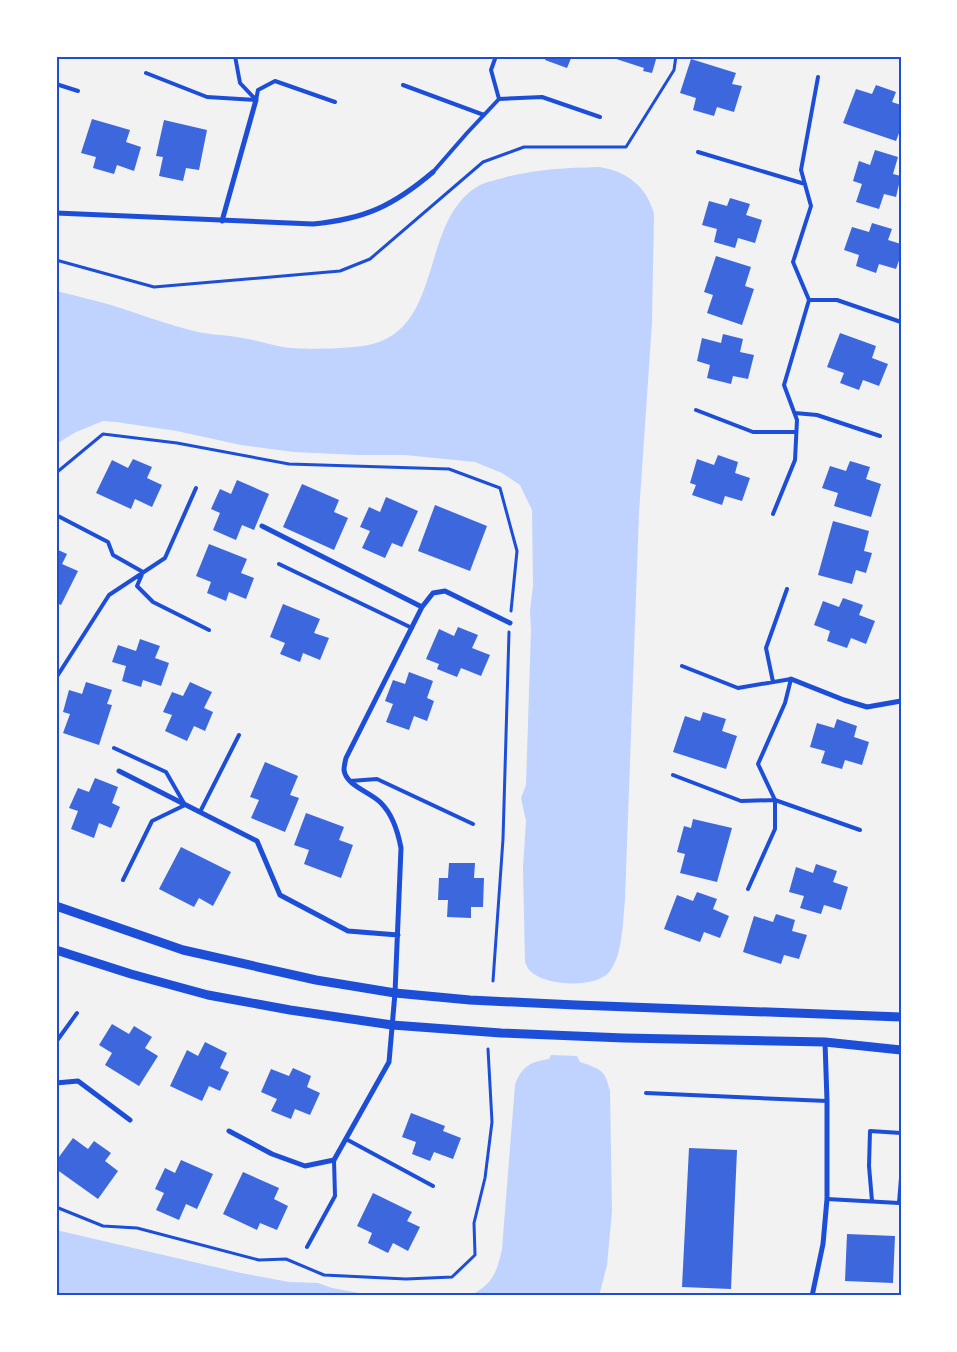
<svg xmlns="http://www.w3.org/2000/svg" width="957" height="1352" viewBox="0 0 957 1352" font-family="Karla,sans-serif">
  <rect width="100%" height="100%" fill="#f2f2f2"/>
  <path fill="#bfd3fe" d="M599,167C627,171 647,187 654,214L652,322L639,513L625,899C623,919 623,954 610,971C598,988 550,986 534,974C529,971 527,967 525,962L523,868L526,821L521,798L526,785L531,631L530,610L533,586L532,510L520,485L502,473L475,462L405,455H358L294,452L241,445L177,431L116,422L103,421L76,432L56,444V291C74,295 93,300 111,305C140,314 168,325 198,332C212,335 228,335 242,338C256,340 269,344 283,347C301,350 355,349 373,344C445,324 419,219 480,185C488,181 498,180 506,177C539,169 564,168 599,167Z
    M551,1055L577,1056L580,1062C600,1069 605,1069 610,1091L612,1211L607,1265L599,1296H469C492,1285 497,1273 502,1249L515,1085C522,1066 530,1062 549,1059Z
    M56,1230L241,1273L289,1282L318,1283L332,1288L376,1296H56Z"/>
  <path fill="#3d67dc" d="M546,56H572L567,68L545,60Z
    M607,56H657L652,73L643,71L644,68Z
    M691,59L736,73L732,84L742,86L734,112L717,107L714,116L693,110L696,98L680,93Z
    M876,85L896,92L892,102L901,105V128L896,141L843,123L856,89L872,94Z
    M92,119L130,130L126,142L141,147L134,171L117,165L114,174L93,168L96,157L81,153Z
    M164,120L207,130L199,170L186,168L183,181L159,176L163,157L156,156Z
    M875,150L898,157L893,174L901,176L896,197L884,194L879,209L856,202L862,184L853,181L859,161L870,165Z
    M730,198L750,204L746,215L762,220L755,243L738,238L735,248L714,242L717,229L702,225L709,201L727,206Z
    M872,223L892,229L888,240L901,244V255L896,269L879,264L876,273L856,266L859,255L844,250L852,227L869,232Z
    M716,256L751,267L745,286L754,289L742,325L707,313L713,295L704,292Z
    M840,333L876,346L872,358L888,364L879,386L863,380L859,390L840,383L844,373L827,367Z
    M723,334L743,339L740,352L754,355L748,379L733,376L731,384L707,378L710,365L697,361L702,338L721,343Z
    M718,455L738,462L735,473L750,478L742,501L725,496L722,505L692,495L696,485L690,483L697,459L714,465Z
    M133,459L152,467L147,478L162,485L152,507L135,499L131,509L96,493L112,460L128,468Z
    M850,461L870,467L866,479L881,484L871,517L834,506L838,493L822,488L830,466L846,471Z
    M237,480L269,494L254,530L242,525L236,540L213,530L220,513L211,509L220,489L231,494Z
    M302,484L339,500L334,512L348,518L334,550L283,527Z
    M386,497L418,511L402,547L392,543L385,558L362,548L370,531L360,527L369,507L380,512Z
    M435,505L487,526L470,571L418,551Z
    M833,521L869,531L864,551L872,553L866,573L856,570L852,584L818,575Z
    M209,544L247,559L241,573L254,578L246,599L229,592L226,601L207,593L211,582L196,576Z
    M56,549L67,554L62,564L78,571L61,605L56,603Z
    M843,598L863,605L859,615L875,621L866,644L851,638L847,648L827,641L830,631L814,625L823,601L839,607Z
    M283,604L320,619L314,633L329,638L320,660L303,653L300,662L280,654L285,643L270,637Z
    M458,627L478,635L472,648L490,655L481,676L461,668L457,677L437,669L439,664L426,659L439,629L454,636Z
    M140,639L160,646L155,658L169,663L161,686L143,680L141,687L122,681L126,666L112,662L118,645L136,651Z
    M409,672L433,681L427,698L434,701L427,721L414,716L409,730L386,722L393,704L385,701L393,680L405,684Z
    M86,682L112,690L107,704L112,705L99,745L63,733L70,714L63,712L69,690L82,694Z
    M190,682L212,692L204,708L213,712L205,731L194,726L187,741L165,731L172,715L163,712L172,692L183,696Z
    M703,712L726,719L722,731L737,736L726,769L673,752L685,716L700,721Z
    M837,719L857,726L854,737L869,742L862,765L845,760L842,769L821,763L825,751L810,747L817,723L834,728Z
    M265,762L298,776L290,795L299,798L285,832L251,818L259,800L250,797Z
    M95,778L118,787L112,803L120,807L111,828L99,823L94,838L71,829L78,811L69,808L78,788L89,792Z
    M306,813L344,827L339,840L353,845L341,878L304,864L309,850L294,845Z
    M693,819L732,828L717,882L680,873L685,854L677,852L684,826L691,828Z
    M181,847L231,872L213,906L199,898L194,907L159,889Z
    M449,863H475L474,878H484L483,907H471V918L447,917L448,900H438L439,878H448Z
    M816,864L837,871L833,882L848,887L841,910L824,905L821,914L800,908L804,896L789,892L796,867L813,873Z
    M697,892L717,899L713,909L729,916L720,938L704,932L700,942L664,929L677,895L693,901Z
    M776,914L795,920L792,931L807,935L799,959L784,955L781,964L743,952L754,916L773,922Z
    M112,1024L129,1034L134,1026L152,1037L145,1048L158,1056L139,1086L105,1065L112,1053L99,1045Z
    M205,1042L227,1053L220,1068L229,1072L220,1091L209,1086L202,1101L170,1086L187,1050L198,1056Z
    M293,1068L311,1076L307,1087L320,1093L310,1115L295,1109L291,1119L271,1111L277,1099L261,1092L271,1069L289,1076Z
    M411,1113L445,1126L443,1131L461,1138L453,1159L434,1152L430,1161L412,1154L416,1142L402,1137Z
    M73,1138L88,1149L94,1141L111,1153L105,1161L118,1171L98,1199L56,1169V1161Z
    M689,1148L737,1150L731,1289L682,1287Z
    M181,1160L213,1174L197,1209L186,1204L179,1220L156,1210L164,1193L155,1189L165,1168L175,1173Z
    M243,1172L279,1188L274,1199L288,1206L277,1230L260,1223L257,1230L223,1214Z
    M373,1193L412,1212L407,1221L420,1227L408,1251L393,1243L388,1253L368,1243L372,1233L357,1226Z
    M847,1234L895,1236L893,1283L845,1281Z"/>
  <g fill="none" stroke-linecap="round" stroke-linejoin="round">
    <path stroke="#1d4ed8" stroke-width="3" d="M56,260L154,287L340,271L370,259L483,162L524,147H626L674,70L676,56
      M56,473L103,434L177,443L289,464L449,469L500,488L517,551L511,611
      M493,981L503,839L509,632
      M56,1207L103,1226L137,1228L259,1260L286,1259L324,1275L406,1279L452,1277L475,1255L474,1223L485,1178L492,1122L488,1049"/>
    <path stroke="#1d4ed8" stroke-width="4" d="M235,56L240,83L256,100
      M496,56L491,70L499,99
      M146,73L207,97L256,100
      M56,84L78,91
      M403,85L484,115
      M256,100L258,90L275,81L335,102
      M698,152L805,184
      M433,172L467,133L499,99L542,97L600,117
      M809,300H837L901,322
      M696,410L753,432H796
      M795,413L817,415L880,436
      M773,514L795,460L797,420L784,385L809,300L793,262L811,206L801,170L818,77
      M58,516L108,542L113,555L143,572L137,586L153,602L209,630
      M279,564L412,628
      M682,666L738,688L791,679L785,703L758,764L775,800L860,830
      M56,678L109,595L165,558L196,488
      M773,682L766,648L787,589
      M114,748L166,772L185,805L152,821L123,880
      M673,775L741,801L775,800V829L748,889
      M350,781L377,779L473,824
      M200,812L239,735
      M56,1042L77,1013
      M646,1093L827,1101
      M346,1139L433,1186
      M827,1199L899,1203L901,1178
      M872,1201L869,1166L870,1131L901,1133
      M307,1247L335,1196L334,1160"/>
    <path stroke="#1d4ed8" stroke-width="5" d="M56,213L313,224C365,219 393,206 433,172
      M222,221L256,100
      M262,526L422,607
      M791,679L844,700L867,707L901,701
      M119,771L257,841L280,895L348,931L398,935
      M56,1083L78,1081L130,1120
      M229,1131L272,1154L305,1166L334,1160L389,1062L395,993L401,848C398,832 393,815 381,803C371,792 346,786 344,770C344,767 345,762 346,758L422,607L433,593L445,591L510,623
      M812,1296L823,1244L827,1199V1101L825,1042"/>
    <path stroke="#1d4ed8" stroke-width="9" d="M56,906L183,950L316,980L395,993L470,1000L576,1005L901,1017
      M56,950L131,974L208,995L290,1010L392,1025L501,1033L624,1038L825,1042L901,1050"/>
  </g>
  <rect width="957" height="1352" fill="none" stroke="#ffffff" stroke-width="115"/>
  <rect x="58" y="58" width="842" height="1236" fill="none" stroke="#1d4ed8" stroke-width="2"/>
</svg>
